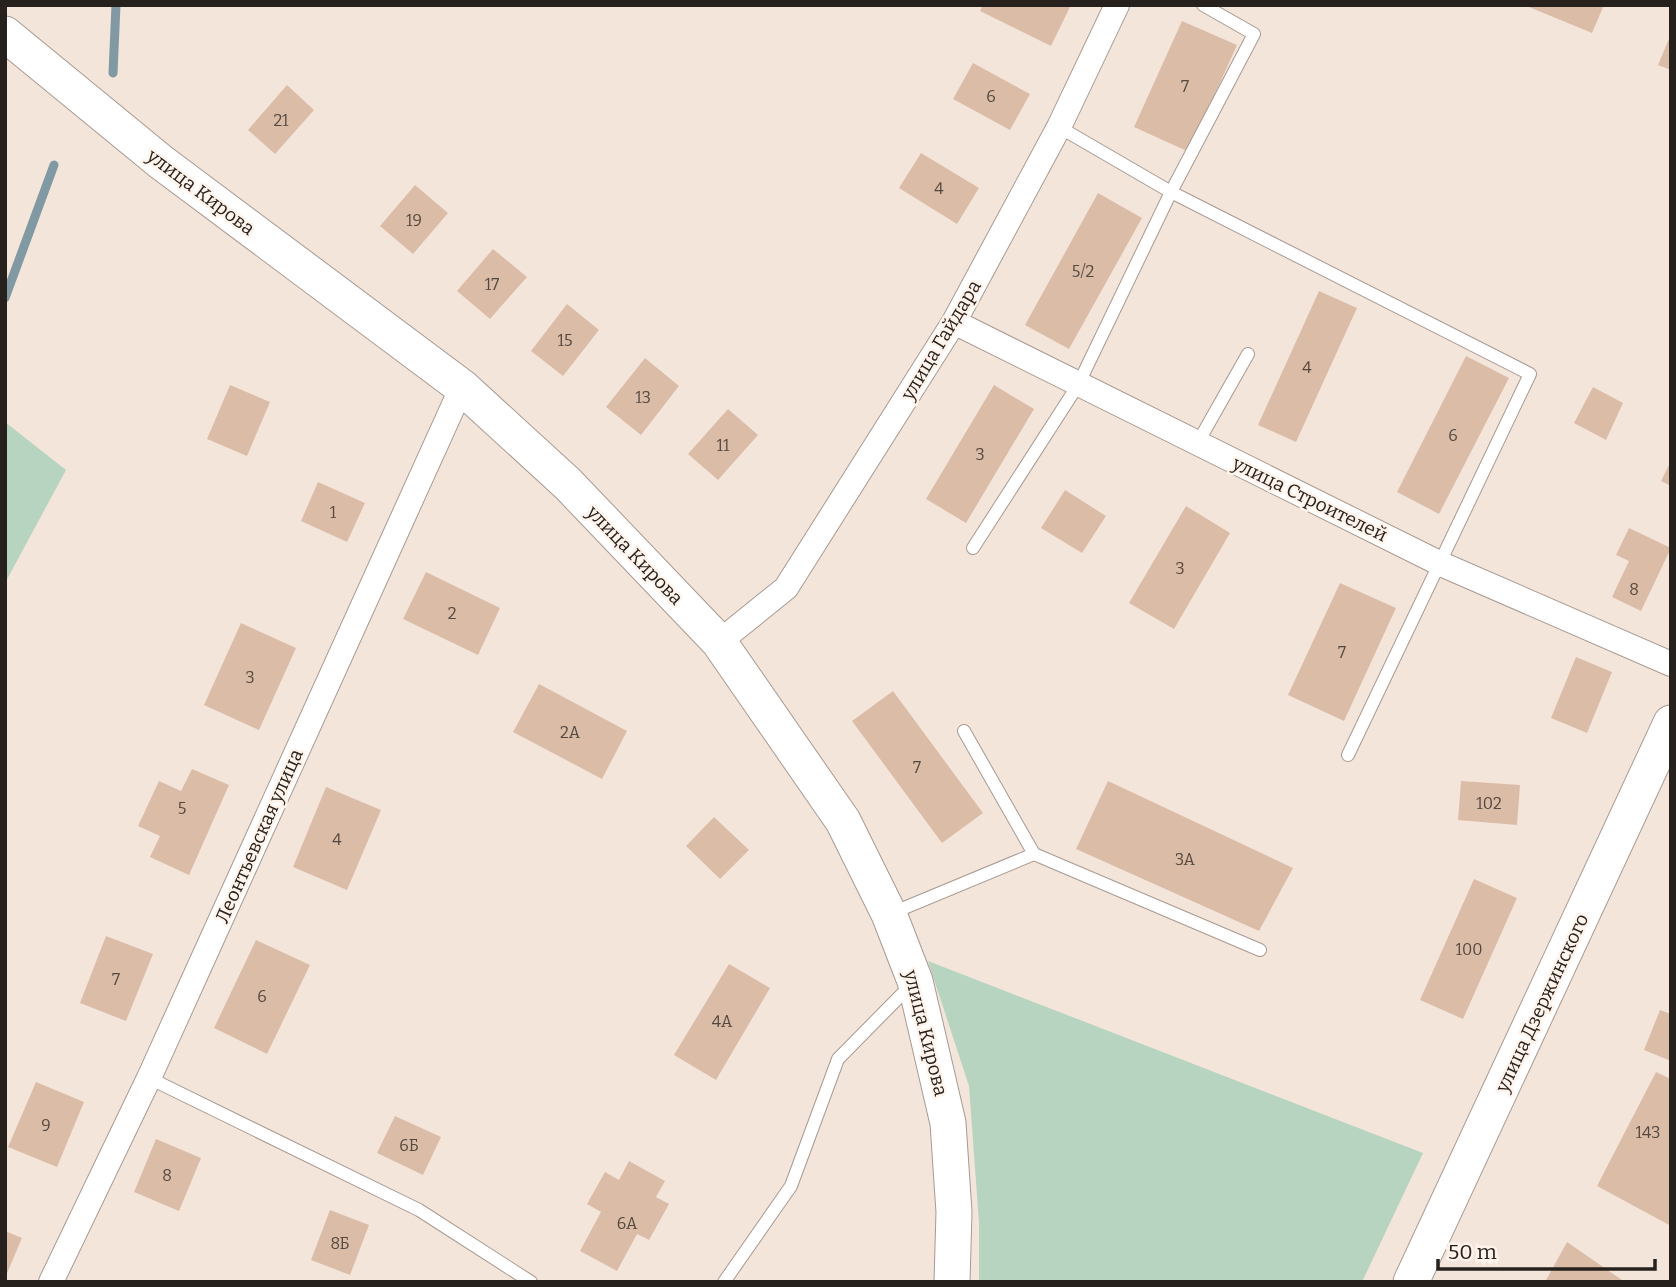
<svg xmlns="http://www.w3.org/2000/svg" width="1676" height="1287" viewBox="0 0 1676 1287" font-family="Bitter,serif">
  <rect width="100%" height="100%" fill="#f4e5db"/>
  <path fill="#b6d4bf" d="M5,422L66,470L5,583Z
    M928,961L1423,1153L1362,1282H979V1223L969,1086Z"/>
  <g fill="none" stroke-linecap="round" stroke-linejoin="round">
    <path stroke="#8099a2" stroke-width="9" d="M113,73L116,5
      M5,298L54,165"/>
  </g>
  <path fill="#dbbda7" d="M983,5H1066L1070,7L1051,46L980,11Z
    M1524,5H1604L1592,33Z
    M1182,21L1237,45L1189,152L1134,127Z
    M1671,34V70L1658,65Z
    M973,63L1030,94L1010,130L953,99Z
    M287,85L314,110L275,154L248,130Z
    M921,153L979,188L957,224L899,188Z
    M415,185L448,213L413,254L380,226Z
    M1098,193L1142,218L1069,349L1025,325Z
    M493,249L527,277L490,319L457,291Z
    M1319,291L1357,308L1296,442L1258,425Z
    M567,304L599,330L563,376L531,351Z
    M1466,356L1509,378L1439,514L1397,492Z
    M645,358L679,386L641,435L606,407Z
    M230,385L270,402L247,456L207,439Z
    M994,385L1034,409L966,523L926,499Z
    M1593,387L1623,403L1606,440L1574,423Z
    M728,409L758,435L718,480L688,454Z
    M1671,461V486L1661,481Z
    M318,482L365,503L347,542L301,521Z
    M1065,490L1106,516L1082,553L1041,528Z
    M1186,506L1230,533L1174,629L1129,603Z
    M1629,528L1671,548L1641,611L1612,597L1629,561L1616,555Z
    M426,572L500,608L478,655L403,619Z
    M1340,583L1396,608L1344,721L1288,695Z
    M241,623L296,648L259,730L204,705Z
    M1576,657L1612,672L1587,733L1551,718Z
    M539,684L627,731L602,779L513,732Z
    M893,691L983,813L942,843L852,721Z
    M192,769L229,785L189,875L150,857L160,836L138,826L159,781L181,791Z
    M1108,781L1293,868L1259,931L1076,849Z
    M1461,781L1520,785L1517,825L1458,820Z
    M326,787L381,810L347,890L293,867Z
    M714,817L749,850L720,879L686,846Z
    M1474,879L1517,898L1463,1019L1420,1000Z
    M106,936L153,954L126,1021L80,1003Z
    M256,940L310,965L267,1054L214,1028Z
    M729,964L770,988L716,1080L674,1055Z
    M1660,1010L1671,1014V1061L1644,1050Z
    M1656,1072L1671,1079V1226L1597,1186Z
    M36,1082L84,1102L57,1167L8,1147Z
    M395,1116L441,1137L423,1175L377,1153Z
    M156,1139L201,1158L179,1211L134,1192Z
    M629,1161L665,1181L656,1197L669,1204L649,1240L637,1234L617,1271L580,1251L601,1212L587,1204L605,1172L619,1180Z
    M330,1210L369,1225L350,1275L311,1260Z
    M5,1231L22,1238L5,1278Z
    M1567,1242L1622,1280L1621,1282H1545Z"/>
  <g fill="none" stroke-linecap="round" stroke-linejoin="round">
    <defs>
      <path id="service" d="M1059,127L1171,192L1530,374L1348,755
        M1197,444L1248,354
        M973,548L1078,385L1171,192L1254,34L1203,5
        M1034,854L1260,950
        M892,913L1034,854L964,731
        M149,1078L419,1210L531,1282
        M724,1282L791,1186L838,1059L911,985"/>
      <path id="minor" d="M954,322L1441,564L1671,664
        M719,642L786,588L954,322L1059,127L1117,5
        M51,1282L149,1078L462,387"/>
      <path id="secondary" d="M5,34L161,162L462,387L568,484L719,642L843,821L889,914L915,981L948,1123L954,1212L952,1282
        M1411,1282L1671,723"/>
    </defs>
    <use href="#service" stroke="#a79a91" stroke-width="14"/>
    <use href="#minor" stroke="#a79a91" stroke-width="26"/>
    <use href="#secondary" stroke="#a79a91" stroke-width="37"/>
    <use href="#service" stroke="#fff" stroke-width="12"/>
    <use href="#minor" stroke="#fff" stroke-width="24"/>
    <use href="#secondary" stroke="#fff" stroke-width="35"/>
  </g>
  <g text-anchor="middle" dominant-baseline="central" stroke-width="5" stroke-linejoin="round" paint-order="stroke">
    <g font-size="16" fill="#534840">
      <text x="1185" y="86">7</text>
      <text x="991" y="96">6</text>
      <text x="281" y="120">21</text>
      <text x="939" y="188">4</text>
      <text x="414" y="220">19</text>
      <text x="1083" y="271">5/2</text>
      <text x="492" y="284">17</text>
      <text x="565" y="340">15</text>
      <text x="1307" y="367">4</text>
      <text x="643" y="397">13</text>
      <text x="1453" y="435">6</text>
      <text x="723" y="445">11</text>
      <text x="980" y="454">3</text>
      <text x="333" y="512">1</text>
      <text x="1180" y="568">3</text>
      <text x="1634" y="589">8</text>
      <text x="452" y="613">2</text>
      <text x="1342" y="652">7</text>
      <text x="250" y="677">3</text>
      <text x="570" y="732">2А</text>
      <text x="917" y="767">7</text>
      <text x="1489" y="803">102</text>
      <text x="182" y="808">5</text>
      <text x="337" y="839">4</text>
      <text x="1185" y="859">3А</text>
      <text x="1469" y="949">100</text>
      <text x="116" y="979">7</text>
      <text x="262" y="996">6</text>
      <text x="722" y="1021">4А</text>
      <text x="46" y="1125">9</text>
      <text x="1648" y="1132">143</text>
      <text x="409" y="1145">6Б</text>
      <text x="167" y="1175">8</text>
      <text x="627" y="1223">6А</text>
      <text x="340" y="1243">8Б</text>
    </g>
    <g font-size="19" fill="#26211d" stroke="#fff3eb">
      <text transform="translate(201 192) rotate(37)">улица Кирова</text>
      <text transform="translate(941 340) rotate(-59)">улица Гайдара</text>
      <text transform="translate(1310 499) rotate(26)">улица Строителей</text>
      <text transform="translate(635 555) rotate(46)">улица Кирова</text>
      <text transform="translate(259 836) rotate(-66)">Леонтьевская улица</text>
      <text transform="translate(1542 1003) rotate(-65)">улица Дзержинского</text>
      <text transform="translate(926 1033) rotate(76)">улица Кирова</text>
    </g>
  </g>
  <rect width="1676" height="1287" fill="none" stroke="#26211d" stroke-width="14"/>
  <path d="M1438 1259v10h217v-10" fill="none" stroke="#26211d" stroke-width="3.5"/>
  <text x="1448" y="1259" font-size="21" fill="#26211d" stroke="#fff3eb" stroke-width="5" paint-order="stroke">50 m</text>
</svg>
